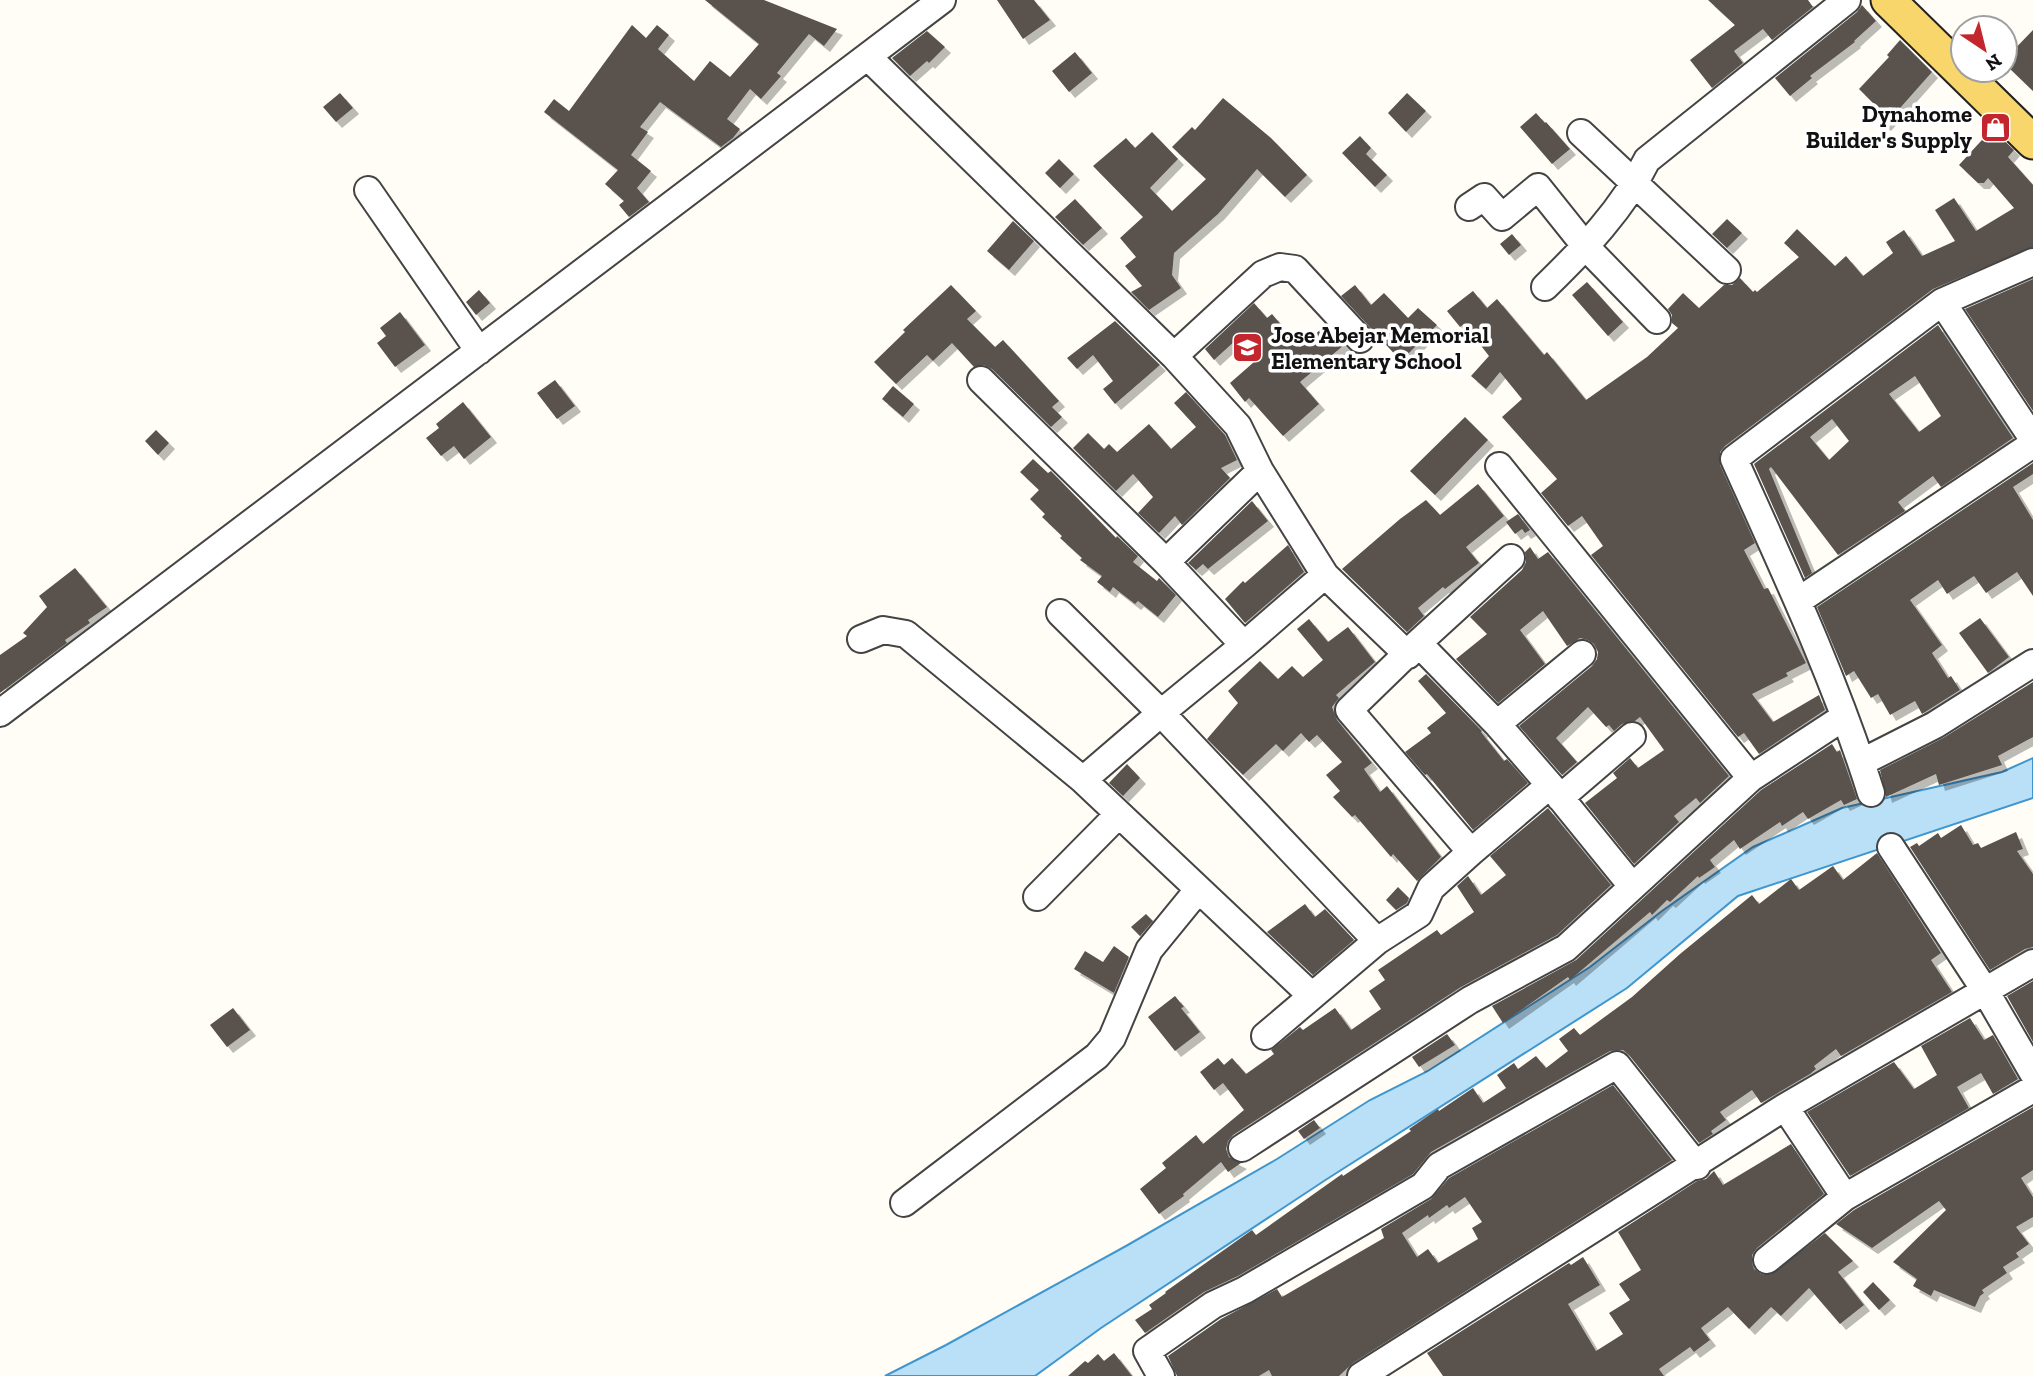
<svg xmlns="http://www.w3.org/2000/svg" width="2033" height="1376" viewBox="0 0 2033 1376" font-family="'Zilla Slab',serif">
  <defs>
    <filter id="shadow"><feDropShadow dx="6" dy="6" stdDeviation="0" flood-color="#0004"/></filter>
  </defs>
  <rect width="100%" height="100%" fill="#fffdf5"/>
  <path fill="#b9e0f7" stroke="#3f96cf" stroke-width="2" d="M2033,758V798L1738,896L1627,988L1327,1179L1101,1328L1035,1376H885L946,1345L1126,1246L1277,1159L1370,1100L1428,1071L1590,967L1662,911L1753,847L1842,808L2002,772Z"/>
  <path fill="#5a524d" fill-rule="evenodd" filter="url(#shadow)" d="M705,0H764L837,29L824,46L809,34L777,73L781,76L761,99L750,89L727,119L740,129L733,138L721,147L660,102L640,127L648,132L631,155L651,171L637,188L649,202L629,217L619,205L624,201L605,184L618,170L544,112L554,99L569,111L632,25L646,38L657,25L669,35L658,49L694,81L710,61L730,77L759,44Z
    M997,0H1034L1050,20L1023,39Z
    M1708,0H1808L1813,7L1772,40L1763,29L1734,51L1743,63L1712,88L1690,60L1735,25Z
    M1862,5L1876,21L1854,41L1855,42L1810,76L1812,78L1790,96L1775,78L1857,12Z
    M2033,30V91L2005,64V59Z
    M927,31L945,47L929,63L927,61L910,76L892,58Z
    M1900,40L1932,72L1885,125L1872,113L1877,107L1859,89L1889,57L1887,55Z
    M1075,52L1092,73L1069,92L1052,71Z
    M340,93L353,108L336,122L323,107Z
    M1407,93L1426,111L1406,132L1388,113Z
    M1223,98L1271,138L1307,175L1285,197L1257,169L1218,214L1174,253L1172,275L1181,288L1149,310L1131,292L1142,286L1125,266L1136,257L1120,238L1143,217L1093,166L1126,138L1135,148L1152,132L1178,159L1150,188L1172,211L1206,179L1172,147L1192,127L1195,130Z
    M1536,113L1545,123L1546,122L1570,149L1552,164L1520,127Z
    M1992,129L2014,150L2008,157L2033,185V247L1933,289L1725,446L1720,452V465L1755,543L1744,550L1764,589L1768,588L1806,663L1786,673L1788,676L1752,694L1773,722L1819,695L1825,710L1759,754L1744,733L1738,737L1591,555L1603,546L1582,516L1568,526L1541,493L1557,479L1502,417L1522,399L1500,372L1486,389L1471,376L1489,356L1464,324L1460,327L1447,311L1473,291L1487,308L1497,299L1544,355L1547,352L1586,400L1647,357L1678,328L1672,323V315L1668,309L1683,293L1699,308L1724,285H1732L1740,278L1753,292L1755,290L1757,292L1799,257L1784,243L1797,229L1835,266L1846,256L1863,276L1893,253L1886,242L1904,230L1922,256L1955,241L1935,210L1954,198L1976,231L2014,208L1988,178L1984,183H1978L1959,165Z
    M1360,136L1371,148L1366,154L1387,175L1375,187L1342,153Z
    M1059,159L1074,174L1060,188L1045,173Z
    M1075,199L1102,228L1083,245L1055,217Z
    M1727,219L1742,233L1727,248L1712,234Z
    M1013,221L1034,241L1009,270L987,251Z
    M1512,234L1521,245L1509,255L1500,244Z
    M2033,279V411L1965,309Z
    M1587,282L1623,322L1608,336L1572,295Z
    M951,285L976,311L967,319L995,347L1003,340L1059,401L1052,407L1062,417L1051,427L992,369L984,365L974,367L952,343L933,361L927,355L896,384L874,362L905,332L903,330Z
    M1355,285L1371,305L1384,293L1408,318L1418,308L1437,325L1401,361L1341,296Z
    M479,290L490,303L476,315L466,302Z
    M1254,303L1267,318L1272,314L1300,347L1326,325L1344,345L1300,382L1319,404L1283,436L1249,398L1245,402L1230,383L1254,362L1236,340L1214,360L1205,349Z
    M400,312L425,345L395,367L377,343L386,336L380,328Z
    M1115,321L1160,365L1115,404L1103,389L1113,381L1093,355L1077,369L1067,358Z
    M1938,325L2013,438L1941,487L1933,476L1898,502L1905,511L1838,555L1771,467L1769,469L1812,573L1805,578L1754,464ZM1915,376L1941,416L1919,432L1889,394ZM1832,419L1849,441L1829,460L1810,437Z
    M555,380L575,406L557,419L537,393Z
    M893,386L914,404L903,417L882,399Z
    M1186,392L1225,435L1237,460L1221,468L1230,478L1182,525L1175,516L1159,533L1138,513L1153,497L1133,474L1116,491L1073,448L1088,433L1104,449L1109,444L1117,452L1149,424L1171,449L1196,427L1174,403Z
    M463,402L491,437L464,459L454,446L441,456L426,438L439,428L436,424Z
    M1465,417L1488,440L1435,495L1410,471Z
    M156,430L169,443L158,455L145,441Z
    M1033,459L1048,473L1051,471L1116,538L1117,536L1138,556L1133,562L1157,581L1159,578L1176,595L1158,617L1138,601L1135,604L1113,587L1110,592L1097,582L1102,576L1080,560L1082,558L1060,538L1062,536L1042,517L1045,514L1030,499L1039,490L1020,472Z
    M2033,463V474L2013,487L2033,520V596L2017,572L1986,593L1974,576L1947,594L1938,580L1910,600L1942,645L1932,653L1948,678L1951,676L1960,690L1922,714L1915,701L1890,715L1878,694L1871,698L1854,671L1846,676L1817,607Z
    M1478,484L1504,516L1466,547L1479,563L1445,589L1443,587L1418,608L1424,616L1407,632L1342,569L1400,519L1426,500L1440,515Z
    M1252,501L1268,521L1208,569L1203,564L1196,570L1188,563Z
    M1518,514L1530,530L1525,533L1522,529L1515,534L1506,522Z
    M1288,545L1304,572L1245,623L1225,599L1243,581L1245,583Z
    M1530,547L1538,559L1548,552L1729,776L1700,803L1696,798L1674,816L1679,822L1634,864L1585,803L1617,778L1613,773L1630,758L1638,768L1664,750L1640,717L1635,721L1622,724L1614,731L1609,725L1606,727L1588,707L1556,738L1577,762L1562,775L1519,726L1592,666L1597,659L1598,652L1594,644L1588,640L1580,638L1567,646L1543,611L1520,630L1545,664L1498,703L1456,659L1487,634L1470,617L1522,570L1526,562L1525,552Z
    M75,568L107,607L88,620L90,623L65,640L67,643L0,693V655L27,636L23,633L47,607L39,596Z
    M1980,618L2009,657L1988,673L1959,633Z
    M1309,619L1328,642L1348,627L1375,662L1336,695L1339,698L1332,707L1337,720L1372,763L1364,769L1380,792L1387,786L1441,857L1417,881L1393,854L1391,857L1355,815L1352,817L1333,797L1340,791L1326,775L1342,762L1317,735L1309,742L1301,733L1283,751L1276,744L1243,775L1207,739L1238,703L1228,691L1260,661L1278,679L1292,666L1303,677L1323,660L1297,629Z
    M1426,674L1482,731L1481,732L1504,761L1507,759L1528,783L1473,830L1427,774L1425,775L1405,752L1431,733L1427,728L1446,713L1418,681Z
    M2033,682V737L1998,756L2002,765L1939,785L1936,774L1886,797L1880,770L1943,738Z
    M1832,744L1837,752L1840,750L1857,799L1844,805L1841,800L1808,819L1803,812L1782,826L1780,822L1740,849L1734,840L1710,860L1715,867L1699,878L1698,876L1670,902L1667,900L1652,915L1650,912L1570,980L1568,977L1503,1023L1492,1006L1576,960L1761,790Z
    M1127,764L1140,778L1123,796L1109,783Z
    M1548,808L1611,885L1557,935L1461,987L1233,1135L1228,1141L1226,1149L1229,1157L1241,1163L1228,1172L1221,1162L1183,1194L1184,1196L1159,1214L1140,1189L1166,1168L1162,1163L1196,1135L1203,1144L1244,1110L1223,1083L1214,1090L1200,1072L1218,1058L1224,1065L1232,1058L1246,1074L1274,1054L1271,1050L1300,1027L1303,1030L1335,1008L1351,1030L1381,1009L1369,991L1385,980L1378,970L1437,930L1441,935L1474,912L1457,886L1468,876L1481,895L1506,875L1490,856Z
    M1961,825L1973,845L1978,843L1981,848L2016,832L2023,849L2017,851L2033,874V947L2025,949L1990,970L1910,847L1917,843L1919,846L1938,833L1941,838Z
    M1877,853L1941,953L1931,960L1952,992L1841,1056L1836,1049L1814,1066L1816,1069L1810,1074L1761,1103L1752,1090L1720,1112L1726,1120L1711,1131L1713,1134L1699,1143L1629,1055L1623,1050L1610,1051L1431,1152L1413,1174L1238,1276L1204,1292L1145,1333L1135,1320L1152,1309L1149,1305L1166,1293L1165,1292L1252,1230L1256,1235L1342,1174L1343,1176L1411,1131L1409,1129L1438,1109L1439,1111L1473,1088L1483,1103L1506,1088L1497,1075L1514,1063L1518,1069L1536,1056L1546,1068L1568,1051L1559,1039L1574,1028L1580,1035L1632,997L1680,954L1752,895L1759,904L1791,879L1799,890L1833,866L1843,880Z
    M1398,887L1409,898L1407,903L1396,910L1386,900Z
    M1305,904L1315,917L1325,909L1354,940L1313,975L1267,932Z
    M1146,914L1153,921L1140,936L1131,927Z
    M1114,946L1129,957L1114,993L1074,969L1085,951L1103,962Z
    M2033,981V1042L2007,996Z
    M1175,996L1184,1007L1181,1008L1200,1032L1175,1051L1148,1017Z
    M233,1008L250,1030L227,1047L210,1025Z
    M1970,1018L1984,1040L1993,1035L2018,1079L1993,1094L1981,1073L1957,1087L1969,1108L1850,1176L1807,1112L1894,1062L1914,1089L1937,1075L1921,1046Z
    M1447,1034L1455,1045L1419,1067L1412,1057Z
    M1613,1085L1672,1160L1353,1363L1339,1376H1272L1269,1370L1259,1376H1177L1168,1356L1221,1319L1277,1289L1282,1297L1384,1238L1381,1229L1431,1199L1449,1178ZM1465,1197L1482,1222L1472,1228L1478,1239L1438,1263L1428,1249L1417,1257L1402,1233L1428,1215L1429,1218L1447,1205L1449,1208Z
    M2033,1107V1170L2021,1178L2033,1197V1217L2016,1227L2029,1244L2016,1253L2019,1257L2003,1267L2007,1273L1982,1290L1984,1293L1980,1296L1975,1307L1934,1290L1931,1296L1913,1286L1917,1279L1893,1262L1946,1210L1939,1201L1872,1248L1836,1224L1854,1210Z
    M1314,1120L1320,1128L1304,1139L1298,1131Z
    M1791,1144L1824,1194L1757,1248L1752,1255V1263L1754,1269L1761,1274L1770,1275L1825,1233L1853,1261L1838,1272L1864,1305L1840,1324L1809,1288L1781,1316L1771,1307L1749,1329L1728,1307L1701,1328L1710,1340L1694,1352L1690,1347L1659,1369L1664,1376H1443L1427,1353L1569,1263L1571,1265L1583,1257L1600,1285L1568,1304L1596,1351L1623,1334L1609,1313L1630,1300L1619,1284L1641,1270L1618,1232L1697,1181L1706,1179L1714,1171L1723,1185Z
    M1873,1282L1890,1300L1879,1310L1863,1292Z
    M1114,1353L1132,1376H1068L1085,1361L1088,1363L1098,1354L1104,1361Z"/>
  <g fill="none" stroke-linecap="round" stroke-linejoin="round">
    <defs>
      <path id="minor" d="M868,57L1174,356L1238,426L1260,471L1325,575L1408,655
        M1581,133L1727,270
        M368,190L479,351
        M1469,207L1484,197L1502,217L1538,187L1586,247L1657,320
        M1545,287C1584,249 1623,209 1647,160L1847,0
        M1942,302L2033,439
        M1174,356L1263,274L1280,267L1295,269L1360,339
        M981,380L1166,562L1244,645L1325,575
        M1499,466L1751,778
        M1166,562L1260,471
        M1798,601L2033,444
        M1060,613L1161,713L1083,780
        M861,639L883,630L906,634L1083,780L1312,996
        M1418,643L1497,724L1550,785L1471,852L1349,710L1418,643L1511,558
        M1244,645L1161,713L1377,941L1265,1036
        M0,713L942,0
        M1497,724L1582,654
        M1862,762L1935,725L2033,663
        M1550,785L1632,886
        M1871,793C1835,678 1783,568 1734,459L1942,302L2033,262
        M1560,798L1632,736
        M1891,847L1986,992L2033,1073
        M1037,897L1119,814
        M1377,941L1419,914L1431,888L1471,852
        M1785,1107L1845,1197L2033,1089
        M1242,1148L1470,1000L1566,948L1751,778L1844,717
        M904,1203L1097,1056L1112,1038L1149,950L1198,890
        M1767,1260L1845,1197
        M1161,1376L1147,1351L1213,1305L1245,1290L1423,1186L1439,1166L1617,1065L1697,1166
        M1361,1376L1785,1107L2033,963"/>
      <path id="major" d="M1888,0L2033,142"/>
    </defs>
    <use href="#minor" stroke="#444" stroke-width="30"/>
    <use href="#major" stroke="#222" stroke-width="37"/>
    <use href="#minor" stroke="#fff" stroke-width="26"/>
    <use href="#major" stroke="#f9d66b" stroke-width="33"/>
  </g>
  <defs>
    <symbol id="shop-square" viewBox="-11 -11 22 22"><rect x="-9" y="-9" width="18" height="18" rx="4" fill="#c4262e" stroke="#fff"/><path d="M-5-2.5h2.3a2.7 3.5 0 0 1 5.4 0H5L5.5 6h-11ZM-1.5-2.5h3a1.5 2.3 0 0 0-3 0Z" fill="#fff"/></symbol>
    <symbol id="school-square" viewBox="-11 -11 22 22"><rect x="-9" y="-9" width="18" height="18" rx="4" fill="#c4262e" stroke="#fff"/><path d="M0-5L7-2L0 1L-7-2ZM-4 1L0 2.5L4 1V4Q0 6-4 4Z" fill="#fff"/></symbol>
  </defs>
  <g fill-rule="evenodd">
    <use href="#shop-square" x="1978" y="110" width="35" height="35"/>
    <use href="#school-square" x="1230" y="330" width="35" height="35"/>
  </g>
  <g text-anchor="middle" dominant-baseline="central" stroke-width="7" stroke-linejoin="round" paint-order="stroke">
    <g font-size="23" font-weight="bold" fill="#111" stroke="#fff" text-anchor="end">
      <text x="1972" y="114">Dynahome<tspan x="1972" dy="26">Builder's Supply</tspan></text>
      <text x="1271" y="335" text-anchor="start">Jose Abejar Memorial<tspan x="1271" dy="26">Elementary School</tspan></text>
    </g>
  </g>
  <g transform="translate(1984 49) rotate(145)"><circle r="33" fill="#ffffff" stroke="#a0a0a0" stroke-width="2"/>
  <path d="M0-5L12 26L0 18L-12 26Z" fill="#c4262e"/>
  <text y="-10" font-size="19" font-weight="bold" text-anchor="middle" fill="#111111">N</text>
  </g>
</svg>
